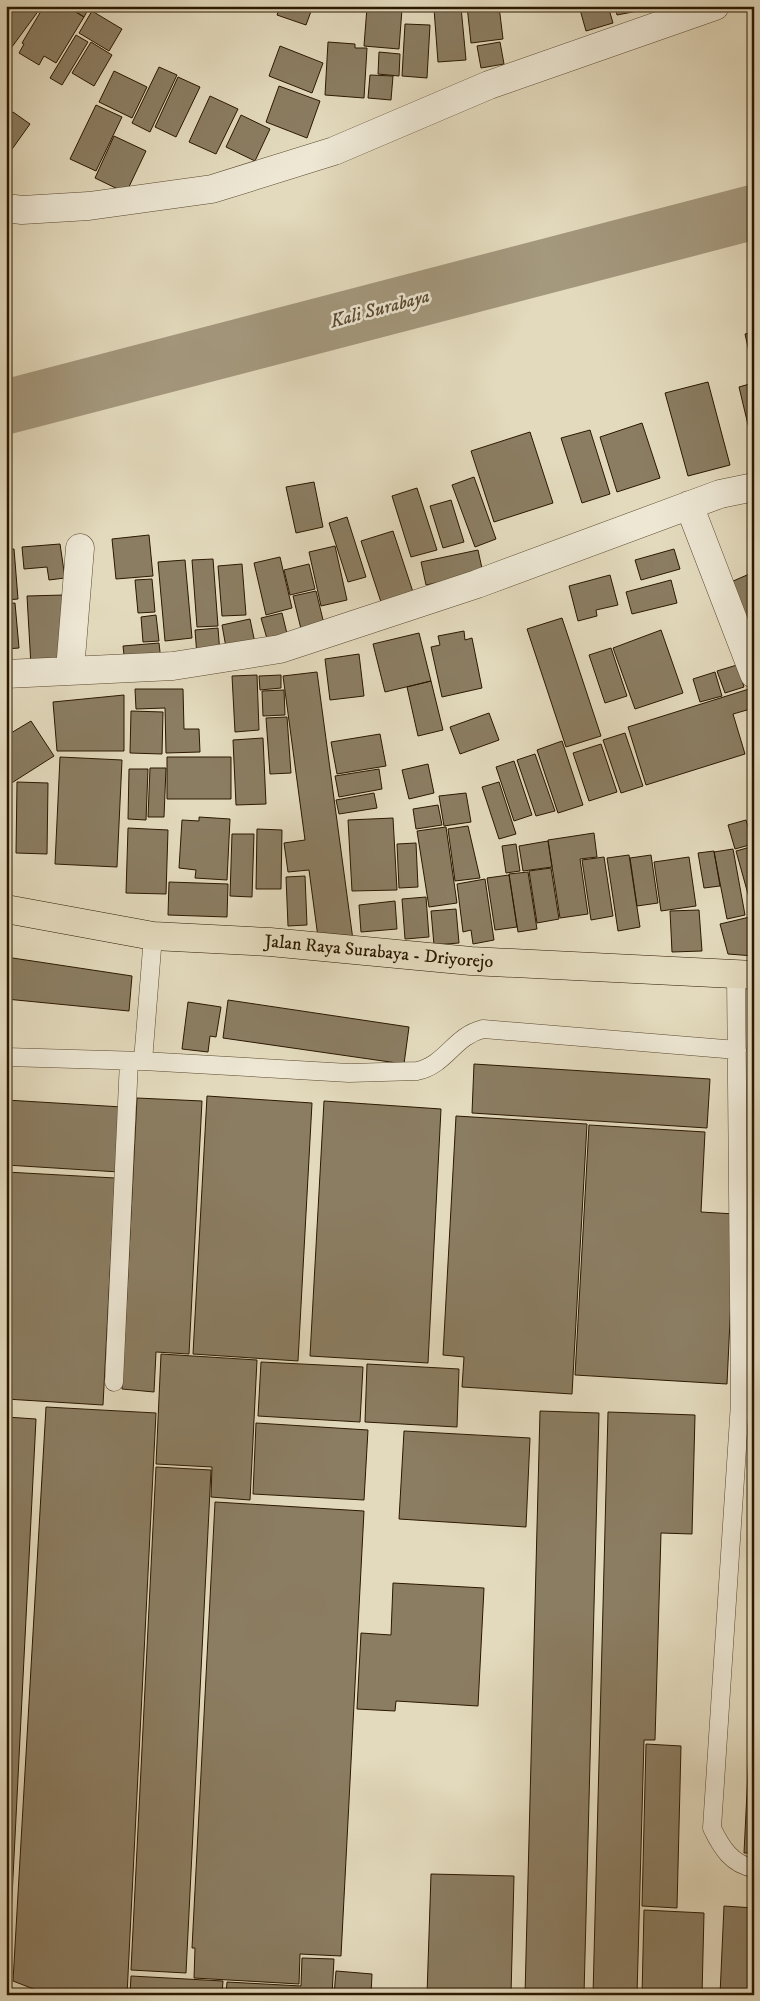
<svg xmlns="http://www.w3.org/2000/svg" width="760" height="2001" viewBox="0 0 760 2001" font-family="'IM FELL DW Pica',serif">
  <rect width="100%" height="100%" fill="#e3dabd"/>
  <filter id="stains"><feTurbulence type="fractalNoise" baseFrequency=".004" numOctaves="4"/><feColorMatrix values="0 0 0 0 .2 0 0 0 0 .09 0 0 0 0 .02 0 0 0 .5 -.17"/></filter>
  <radialGradient id="worn" r=".72"><stop offset=".6" stop-color="#630" stop-opacity="0"/><stop offset="1" stop-color="#630" stop-opacity=".3"/></radialGradient>
  <g fill="none" stroke-linecap="round" stroke-linejoin="round">
    <path stroke="#a4987d" stroke-width="55" d="M6,407L754,212"/>
  </g>
  <path fill="#8b7d62" stroke="#2b1800" d="M6,6H42L9,51L6,49Z
    M44,6H66L84,17L56,63L44,56L39,65L19,53L24,44L22,43Z
    M67,6H90L84,17Z
    M280,6H313L306,25L277,15Z
    M467,6H499L503,39L471,43Z
    M518,6H539L518,9Z
    M544,6H570V8L545,11Z
    M579,6H608L613,23L586,31Z
    M615,6H643V10L617,15Z
    M367,7L402,9L399,49L364,46Z
    M461,7L466,60L438,62L434,9Z
    M92,11L122,29L109,51L79,33Z
    M405,24L430,25L427,78L402,76Z
    M76,35L88,42L62,85L50,78Z
    M91,42L112,55L94,86L72,73Z
    M328,42L355,44V48H367L364,98L325,95Z
    M500,42L504,64L481,68L477,46Z
    M280,46L323,63L312,93L269,76Z
    M379,52L400,54L399,76L378,74Z
    M159,67L177,75L150,132L132,123Z
    M114,71L147,87L132,118L99,102Z
    M370,75L393,76L391,100L368,98Z
    M178,77L200,87L176,137L155,127Z
    M279,86L320,101L307,138L266,122Z
    M210,96L238,109L216,154L189,142Z
    M96,105L122,117L96,171L70,159Z
    M13,112L30,124L10,152L6,150V121Z
    M241,115L270,129L255,161L226,147Z
    M114,136L146,151L126,193L95,178Z
    M754,332V369H753L745,334Z
    M708,382L730,465L688,476L665,393Z
    M753,383L754,385V450L739,387Z
    M642,423L660,478L617,492L600,437Z
    M590,430L610,494L582,503L561,438Z
    M530,432L553,503L494,522L471,451Z
    M474,477L496,539L475,547L452,485Z
    M314,482L323,527L296,533L286,487Z
    M417,488L437,550L411,557L392,496Z
    M451,500L464,542L443,548L430,506Z
    M347,517L366,577L348,582L329,523Z
    M393,531L413,592L381,602L361,541Z
    M149,535L153,576L116,579L112,539Z
    M60,544L65,578L49,580L47,567L24,569L22,547Z
    M335,546L347,600L321,606L309,552Z
    M6,549H14L18,599L6,600Z
    M674,549L680,569L641,580L635,560Z
    M478,550L483,573L426,585L421,562Z
    M280,557L292,608L266,615L254,563Z
    M213,559L218,626L197,627L192,560Z
    M185,560L192,638L165,641L158,562Z
    M242,564L246,615L222,616L218,566Z
    M309,564L315,589L290,595L284,570Z
    M754,572V649L724,585Z
    M610,575L618,605L596,610L597,616L578,621L569,586Z
    M152,579L155,612L138,613L135,580Z
    M671,580L677,603L632,614L626,592Z
    M316,591L324,624L301,629L293,596Z
    M64,595L67,664L31,666L27,596Z
    M15,603L19,648L6,649V604Z
    M282,613L288,638L268,642L261,618Z
    M156,615L159,641L143,642L141,617Z
    M562,618L601,736L566,747L527,629Z
    M250,619L256,648L227,653L222,625Z
    M218,628L220,654L197,656L195,630Z
    M661,630L683,693L635,709L613,648Z
    M464,631L465,640L472,638L482,688L442,697L431,647L440,645L438,636Z
    M419,633L431,681L385,692L373,644Z
    M159,643L161,661L125,664L123,646Z
    M611,648L627,696L605,703L589,655Z
    M359,654L364,696L330,700L325,659Z
    M737,665L744,687L725,693L717,671Z
    M317,672L353,940L319,945L309,870L288,872L284,843L305,840L283,676Z
    M715,672L722,696L700,702L693,679Z
    M257,675L259,730L235,732L232,676Z
    M281,675V688L260,690L259,676Z
    M431,681L443,730L418,736L407,687Z
    M135,689H183L184,729H199L200,752L166,753L165,708L136,709Z
    M749,689L754,708L733,714L745,754L646,785L628,727Z
    M284,690L285,715L263,716L262,691Z
    M124,695V751H57L53,702Z
    M131,711L163,712L162,754L130,753Z
    M489,713L499,740L460,754L450,727Z
    M287,717L291,773L270,774L266,718Z
    M31,721L54,756L10,784L6,778V736Z
    M625,733L643,786L621,793L603,740Z
    M380,734L386,766L337,774L331,742Z
    M263,738L266,804L236,805L233,740Z
    M562,741L583,805L558,813L537,750Z
    M601,744L617,792L589,801L573,753Z
    M535,754L555,811L536,816L517,760Z
    M60,757L122,760L117,867L55,864Z
    M167,757H231V799H167Z
    M514,761L532,815L514,821L496,767Z
    M428,764L434,793L409,799L402,770Z
    M150,768H166L164,817H148Z
    M129,769H148L146,820L128,819Z
    M379,769L382,789L339,797L335,776Z
    M17,782L48,783L47,854L16,853Z
    M499,782L516,834L499,839L482,787Z
    M6,785L10,786L6,801Z
    M374,793L377,808L339,814L336,800Z
    M466,793L471,822L444,826L439,796Z
    M438,805L442,825L416,829L413,809Z
    M6,813L11,815L6,835Z
    M199,817L230,819L227,880L195,878L196,870L179,868L182,820L199,821Z
    M393,818L397,890L352,891L348,820Z
    M754,819V836L749,821Z
    M746,820L753,844L735,849L728,825Z
    M468,826L480,878L455,881L448,829Z
    M446,827L457,903L429,907L417,831Z
    M128,828L168,830L166,894L126,893Z
    M257,829L282,830L281,889H256Z
    M594,833L597,857L580,859L588,914L560,918L548,840Z
    M232,834H254L252,897L230,896Z
    M548,841L552,867L523,871L519,846Z
    M416,843L418,887L399,888L397,844Z
    M516,844L520,871L506,873L502,846Z
    M754,846V912H753L736,851Z
    M733,849L745,915L727,919L714,852Z
    M714,851L720,886L704,888L698,853Z
    M629,855L640,927L618,931L607,858Z
    M651,855L658,903L637,906L630,858Z
    M604,857L613,916L591,920L582,860Z
    M689,857L696,906L661,911L654,862Z
    M551,868L559,919L537,923L529,871Z
    M528,872L537,929L518,932L509,874Z
    M509,875L517,927L495,930L487,878Z
    M305,876L307,925L288,926L286,877Z
    M485,879L494,940L473,944L471,930L463,932L457,884Z
    M169,882L228,884L227,917L168,915Z
    M426,897L429,937L405,939L402,899Z
    M395,901L397,929L361,932L359,905Z
    M456,909L459,943L434,945L431,911Z
    M699,910L702,951L672,952L670,911Z
    M754,916V956L728,954L720,924Z
    M6,957L132,976L129,1011L6,999Z
    M228,1000L409,1027L404,1064L223,1038Z
    M188,1002L221,1007L216,1037L210,1036L208,1052L182,1049Z
    M474,1064L710,1079L707,1128L472,1113Z
    M207,1096L312,1103L298,1361L193,1354Z
    M137,1098L202,1101L189,1354L156,1352L154,1392L122,1389Z
    M6,1100L122,1107L119,1172L6,1165Z
    M324,1101L441,1109L428,1363L310,1356Z
    M456,1116L587,1124L572,1394L462,1387L464,1357L443,1355Z
    M589,1125L705,1132L701,1212L735,1214L727,1384L575,1375Z
    M6,1172L115,1178L103,1405L6,1399Z
    M161,1354L257,1360L250,1500L211,1497L212,1467L156,1464Z
    M261,1362L363,1367L360,1422L258,1416Z
    M367,1364L459,1369L457,1427L365,1422Z
    M46,1407L156,1413L127,1995H49L13,1981Z
    M540,1411L599,1413L584,1995H525Z
    M608,1412L695,1415L692,1534L661,1533L655,1740H644L637,1995H593Z
    M6,1417L36,1419L8,1977L6,1976Z
    M256,1423L368,1430L364,1500L253,1494Z
    M404,1431L530,1438L526,1527L399,1519Z
    M156,1467L211,1470L186,1973L131,1970Z
    M215,1502L364,1511L341,1956L300,1954L299,1984L194,1978L195,1948H192Z
    M393,1583L484,1588L478,1706L396,1701L395,1711L357,1709L361,1633L391,1635Z
    M753,1670H754V1853H744Z
    M646,1744L681,1746L677,1908L642,1906Z
    M431,1874L514,1876L511,1995H427Z
    M724,1906L754,1908V1995H720Z
    M644,1910L704,1913L702,1995H642Z
    M302,1958L334,1959L332,1995H226L227,1982L301,1986Z
    M336,1971L372,1974L371,1995H334Z
    M131,1976L223,1981L222,1995H130Z"/>
  <g fill="none" stroke-linecap="round" stroke-linejoin="round">
    <defs>
      <path id="service" d="M736,975L740,1403L712,1828C721,1847 732,1865 754,1868
        M6,1057L143,1061L349,1073L417,1071C446,1065 454,1036 483,1029L737,1050
        M143,1061L153,936
        M114,1382L129,1061"/>
      <path id="minor" d="M6,208L22,210L89,206L212,189L334,151L489,85L715,6
        M689,505L754,674
        M70,670L80,548
        M6,674L173,666L280,649L477,584L720,494L754,487"/>
      <g id="primary">
        <path id="s1" d="M6,909L153,936L270,942L471,961L754,975"/>
      </g>
    </defs>
    <use href="#service" stroke="#59482f" stroke-width="19"/>
    <use href="#minor" stroke="#59482f" stroke-width="29"/>
    <use href="#primary" stroke="#2b1800" stroke-width="29"/>
    <use href="#service" stroke="#ede7d4" stroke-width="18"/>
    <use href="#minor" stroke="#ede7d4" stroke-width="28"/>
    <use href="#primary" stroke="#e3dabd" stroke-width="28"/>
  </g>
  <g text-anchor="middle" dominant-baseline="central" stroke-width="5" stroke-linejoin="round" paint-order="stroke">
    <g font-size="18" fill="#2b1800" stroke="#ede7d4">
      <text stroke="none"><textPath href="#s1" startOffset="376">Jalan Raya Surabaya - Driyorejo</textPath></text>
    </g>
    <g font-size="19" font-style="italic" fill="#5b4b32" stroke="#ede7d4">
      <text transform="translate(380 309) rotate(-15)">Kali Surabaya</text>
    </g>
  </g>
  <rect width="760" height="2001" fill="none" stroke="#e3dabd" stroke-width="25"/>
  <rect x="8" y="8" width="745" height="1986" fill="none" stroke="#2b1800" stroke-width="2.5"/>
  <rect x="12" y="12" width="735" height="1976" fill="none" stroke="#2b1800"/>
  <rect width="100%" height="100%" filter="url(#stains)"/>
  <rect width="100%" height="100%" fill="url(#worn)"/>
</svg>
